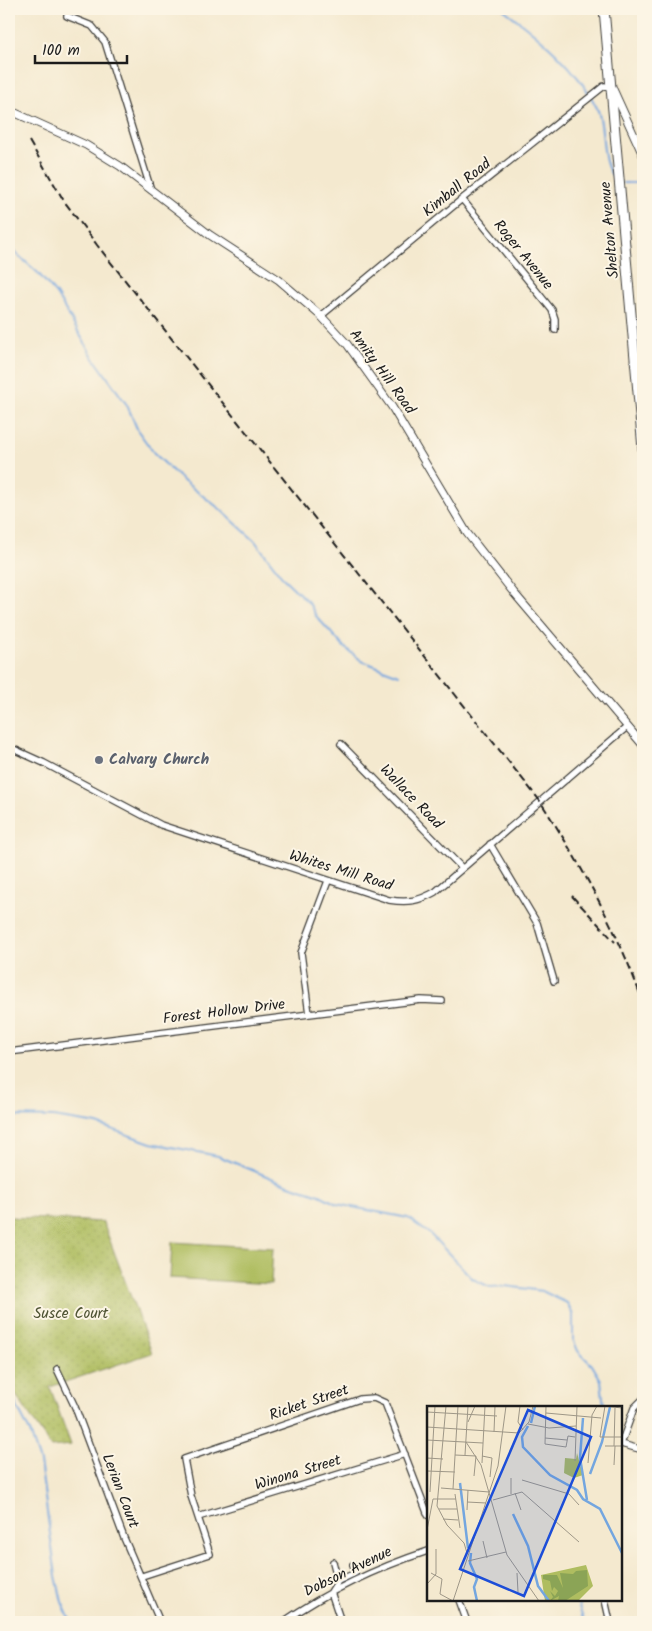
<svg xmlns="http://www.w3.org/2000/svg" width="652" height="1631" viewBox="0 0 652 1631" font-family="Kalam,sans-serif">
  <defs>
    <pattern id="park-dots" width="8" height="8" patternUnits="userSpaceOnUse" patternTransform="scale(1.25)"><rect width="8" height="8" fill="#afbd60"/><path d="M2 2h.1M6 6h.1" fill="none" stroke="#96a253" stroke-width="1.8" stroke-linecap="round"/></pattern>
  </defs>
  <rect width="100%" height="100%" fill="#fcf5e5"/>
  <filter id="ink" filterUnits="userSpaceOnUse"><feTurbulence type="fractalNoise" baseFrequency=".02" numOctaves="2"/><feDisplacementMap in="SourceGraphic" scale="10" xChannelSelector="R" yChannelSelector="G"/><feConvolveMatrix kernelMatrix="1 2 1 2 8 2 1 2 1" color-interpolation-filters="sRGB"/></filter>
  <filter id="wash" filterUnits="userSpaceOnUse"><feTurbulence type="fractalNoise" baseFrequency=".0096" numOctaves="4" result="noise"/><feDisplacementMap in="SourceGraphic" scale="20" xChannelSelector="R" yChannelSelector="G"/><feGaussianBlur stdDeviation="1.12" result="paint"/><feColorMatrix in="noise" values="0 0 0 0 0 0 0 0 0 0 0 0 0 0 0 0 0 1.4 0 .05"/><feComposite in="paint" operator="in"/></filter>
  <g filter="url(#wash)">
    <rect width="100%" height="100%" fill="#f4e9cf"/>
    <path fill="url(#park-dots)" stroke="#666c3e" d="M9,1217L103,1222L152,1353L50,1387L71,1445L51,1447L9,1385Z"/>
    <path fill="#afbd60" stroke="#666c3e" d="M172,1242L273,1248L271,1284L170,1278Z"/>
    <g fill="none" stroke-linecap="round" stroke-linejoin="round">
      <path stroke="#74a6df" stroke-width="2" d="M503,9C539,36 577,67 597,108C606,127 599,165 615,178
        M623,183H643
        M9,247L37,272L56,294L93,357L127,405L138,431L154,453L182,480L220,509L255,541L284,579L309,603L316,616L344,647L362,661L399,675
        M9,1116L53,1117L97,1124L151,1143L218,1156L286,1184L320,1195L337,1204L408,1218L430,1234L473,1279L490,1287L506,1286L542,1291L567,1303L573,1315V1339L578,1351L592,1365L601,1380L604,1407
        M9,1391L30,1432L40,1462L56,1576L62,1602L71,1622
        M577,1600L584,1622"/>
    </g>
  </g>
  <g filter="url(#ink)">
    <g fill="none" stroke-linecap="round" stroke-linejoin="round">
      <defs>
        <path id="minor" d="M67,16L92,26L105,42L151,190
          M462,199L552,310L555,319V330
          M321,316L462,199L604,86L612,87
          M341,744L462,868
          M9,747L44,763L161,825L389,900C408,903 419,901 435,892L627,727
          M490,844L537,923L554,981
          M309,1014L301,953L328,881
          M9,1052L421,1000L442,1001
          M57,1369L75,1407L124,1538L160,1622
          M621,1444L634,1408L643,1399
          M621,1444L643,1450
          M198,1517L405,1454
          M333,1562L338,1581L331,1592L341,1622
          M142,1576L210,1554L191,1496L184,1459L360,1399L374,1398L385,1403L428,1515
          M338,1581L355,1573L353,1565
          M459,1600L467,1622
          M605,1600L610,1622
          M283,1622C328,1591 376,1568 428,1551"/>
        <path id="tertiary" d="M612,87L643,155
          M9,110L86,145L120,166L210,235L279,280L321,316L347,344L392,407L467,533L514,593L643,745"/>
        <path id="primary" d="M604,9L643,449"/>
      </defs>
      <use href="#minor" stroke="#3c3b37" stroke-width="8"/>
      <use href="#tertiary" stroke="#3c3b37" stroke-width="9"/>
      <use href="#primary" stroke="#3c3b37" stroke-width="11"/>
      <use href="#minor" stroke="#fff" stroke-width="5.5"/>
      <use href="#tertiary" stroke="#fff" stroke-width="7"/>
      <use href="#primary" stroke="#fff" stroke-width="9"/>
      <path stroke="#1c1c1c" stroke-width="2" stroke-dasharray="8 4" stroke-linecap="butt" d="M29,141L64,201L97,245L540,801C582,866 617,929 643,1002
        M572,896L615,942"/>
    </g>
  </g>
  <circle fill="#6b7280" stroke="#fcf5e5" stroke-width="2" cx="99" cy="760" r="5"/>
  <g text-anchor="middle" dominant-baseline="central" stroke-width="4" stroke-linejoin="round" paint-order="stroke">
    <g font-size="15" fill="#1c1c1c" stroke="#fcf5e5">
      <text transform="translate(457 188) rotate(-39)">Kimball Road</text>
      <text transform="translate(610 230) rotate(-95)">Shelton Avenue</text>
      <text transform="translate(523 255) rotate(51)">Roger Avenue</text>
      <text transform="translate(382 372) rotate(54)">Amity Hill Road</text>
      <text transform="translate(411 797) rotate(46)">Wallace Road</text>
      <text transform="translate(341 871) rotate(17)">Whites Mill Road</text>
      <text transform="translate(224 1012) rotate(-7)">Forest Hollow Drive</text>
      <text transform="translate(309 1403) rotate(-19)">Ricket Street</text>
      <text transform="translate(298 1473) rotate(-17)">Winona Street</text>
      <text transform="translate(120 1491) rotate(69)">Lerian Court</text>
      <text transform="translate(348 1572) rotate(-26)">Dobson Avenue</text>
    </g>
    <g font-size="15" font-weight="bold" fill="#5b616d" stroke="#fcf5e5" text-anchor="start">
      <text x="109" y="760">Calvary Church</text>
    </g>
    <g font-size="15" fill="#4f5434" stroke="#fcf5e5">
      <text x="71" y="1314">Susce Court</text>
    </g>
  </g>
  <g transform="translate(427 1406)">
    <rect width="195" height="195" fill="#f4e9cf"/>
    <path d="M159,159L166,180L151,195H118L114,169Z" fill="#afbd60"/>
    <path d="M160,164L161,180L138,195H131L132,190L123,195L126,191L123,185L128,190L131,185L127,181L125,185L123,175L116,173V169H130L136,182L133,167L146,168L149,165Z" fill="#8ba456"/>
    <path d="M150,47L156,69L147,72L137,67L138,52L149,53Z" fill="#afbd60"/>
    <path fill="none" stroke="#74a6df" stroke-width="2.5" d="M156,12L153,52L160,94M104,17L108,0M101,20L95,31L96,41L123,69L150,84L156,93L173,103L195,147M163,68L175,36L183,1M33,77L41,142M86,108L101,140L111,180L122,195M44,147L43,157L50,173L47,181L50,195"/>
    <path fill="none" stroke="#9e9787" stroke-width="1" d="M19,0L10,100L20,119L37,137L40,147M93,0L91,16L96,24M119,0L118,38L139,41L141,30L148,31M178,0L173,31H195M178,0L195,2M0,6L70,10M119,7L174,12M41,16L48,0M101,18L122,22L149,20M0,21L92,27L102,16L106,0M67,26L68,0M118,32L140,34M0,34L56,37M39,36L54,59L80,149L112,195M178,40H195M187,40L188,2M28,49L49,50L47,70M38,49L41,0M55,50L65,52L63,71M0,52L16,53M148,55L150,0M55,57L58,0M161,57L165,9L170,0M187,59L188,40M0,65L28,66M84,72V88M95,74L142,88L152,99M14,82L62,86M26,83L31,0M3,86L8,0M88,87L94,104M28,88L33,122M66,94L95,86L152,136M40,96L59,97M12,103H30M40,104L41,84M16,113L31,114M0,124L6,93H29M56,135L60,152M41,155L79,146M4,167L15,173L13,188L26,195M90,167L91,186M1,177L9,168V143M26,195L71,60L79,0"/>
    <path fill="#1d4ed8" fill-opacity="0.15" stroke="#1d4ed8" stroke-width="2.5" d="M101,4L164,31L97,190L33,163Z"/>
    <rect width="195" height="195" fill="none" stroke="#1c1c1c" stroke-width="2.5"/>
  </g>
  <rect width="652" height="1631" fill="none" stroke="#fcf5e5" stroke-width="30"/>
  <path d="M35 55v8h92v-8" fill="none" stroke="#1c1c1c" stroke-width="2.5"/>
  <text x="42" y="55" font-size="15" fill="#1c1c1c" stroke="#fcf5e5" stroke-width="4" paint-order="stroke">100 m</text>
</svg>
